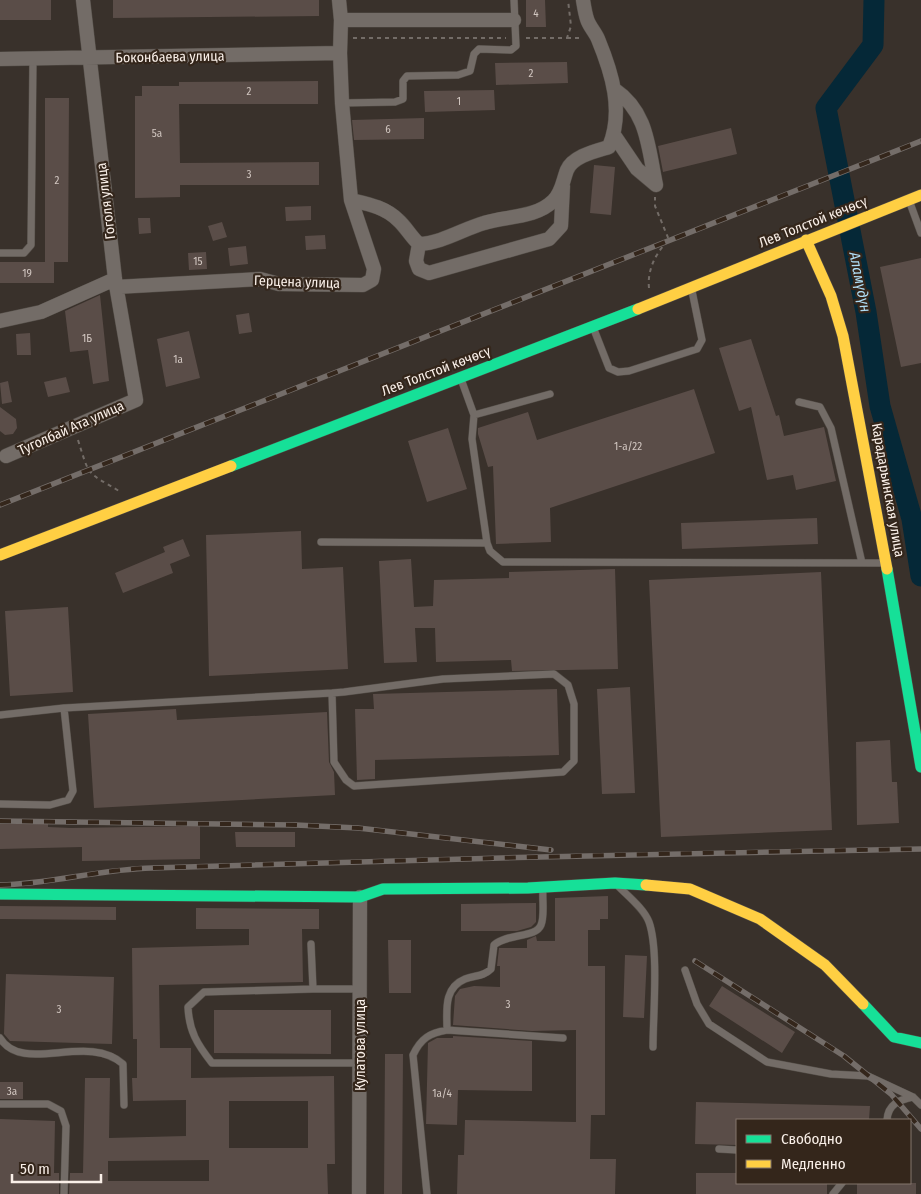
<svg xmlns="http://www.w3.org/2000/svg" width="921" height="1194" viewBox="0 0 921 1194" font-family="'Fira Sans Condensed',sans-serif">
  <rect width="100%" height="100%" fill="#39312b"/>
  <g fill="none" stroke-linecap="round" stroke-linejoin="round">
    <path stroke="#052837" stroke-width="21" d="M874,0L873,45L826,108L866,312L880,406L912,519L921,576"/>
  </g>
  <path fill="#5a4d48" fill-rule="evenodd" d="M0,0H51V20H0Z
    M113,0H319V16L113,18Z
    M526,0H545L546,27H526Z
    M567,62L568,83L496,85L495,63Z
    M318,81V104H179L180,163L319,162V185H180V197L135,198V96H142V86H179V82Z
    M494,90L495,110L425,112L424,91Z
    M45,98H69L68,262H54V283H0V262H45Z
    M424,118V139L354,140L352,120Z
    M731,128L737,154L663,172L658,146Z
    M594,165L615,167L611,215L590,213Z
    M311,206V220L286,221L285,207Z
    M138,218H150L151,233L139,234Z
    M222,222L227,237L213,241L208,226Z
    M325,235L326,249L306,250L305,236Z
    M246,246L248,264L230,266L228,248Z
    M206,252L207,269L189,270L188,253Z
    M921,258V363L901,367L880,267Z
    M100,295L109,381L93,384L88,350L70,352L65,311Z
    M249,313L252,332L239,334L236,315Z
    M189,331L200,378L166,387L157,339Z
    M30,333L31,355H17L16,334Z
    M751,339L776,416L779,415L784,436L824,427L836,481L796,490L793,475L767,480L751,407L739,411L719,348Z
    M66,377L70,392L48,397L44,382Z
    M8,381L12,402L2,404L0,383Z
    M694,389L715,453L550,508L551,542L496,544L493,466L488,467L478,434V428L528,412L537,440Z
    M0,407L16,419L17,428L13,434L5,435L0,431Z
    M448,428L467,489L427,502L408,441Z
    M817,518L818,544L682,549L681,523Z
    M301,531L302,569L343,567L348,669L209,676L206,535Z
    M183,539L190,556L170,564L173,573L123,593L115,573L165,552L163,547Z
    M411,559L414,607L433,606L434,580L509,578V572L615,569L618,669L512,671L511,660L436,662L435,628H415L417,662L384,663L379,561Z
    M821,572L832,830L661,837L649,580Z
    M68,607L73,692L10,696L5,611Z
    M630,687L635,793L602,794L597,689Z
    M557,689L559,755L375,760V779L357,780L355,709H374L373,694Z
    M176,709L177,720L327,712L329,762L334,772L335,795L94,808L88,714Z
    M890,740L892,782H897L899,823L857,825L856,742Z
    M0,824H48V827L71,828L200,826V859L82,861V847L0,849Z
    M235,832H295V847H236Z
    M608,896V919H600V930H588V966H605V1115H591L590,1159H616L615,1194H457L458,1155H464L465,1120L576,1122V1030L532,1031L453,1025L455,996L460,989L474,986L500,987V966H497L499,948H527V940L536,936L537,941H555V898Z
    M536,903V922L531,927L517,931H461V904Z
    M0,906L116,907V920L0,919Z
    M196,908L319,909V929H302L303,982L159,985L160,1048H191V1078L334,1076L335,1164H327L328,1194H69L70,1173H83L85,1078H110L109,1138L186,1136V1100L133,1101L132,1078H137V1039H133L132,948L249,945V929H196ZM229,1101H308V1148H229ZM209,1160V1181H108V1161Z
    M388,940H411V993H389Z
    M625,955L647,956L644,1018L623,1017Z
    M6,974L114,977L112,1044L10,1041L4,1034Z
    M722,986L795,1032L782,1053L709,1006Z
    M214,1010H331V1054L214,1053Z
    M453,1036L532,1041V1091L458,1090L457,1125L426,1124L428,1043L437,1038H453Z
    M385,1054H403L402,1194H384Z
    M0,1082H23V1099H0Z
    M696,1102L870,1106L869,1120H737V1145L695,1144Z
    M0,1119L55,1121L54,1173H59V1194H0Z
    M696,1173H737V1183H827V1194H696Z
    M857,1183H916V1194H857Z"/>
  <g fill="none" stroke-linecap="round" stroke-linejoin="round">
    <defs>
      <path id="lane" d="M342,103L395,102L403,99V81L407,76L458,75L470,71L474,54L479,49L511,50L516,46L514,0
        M910,203L921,233
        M0,253H24L31,245L33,59
        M593,327L609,368L618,372L629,371L697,349L702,340L692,291
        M461,379L474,415L472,439L487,543L490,551L503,562L884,563
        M799,402L820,407L831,428L862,563
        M474,415L550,394
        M321,542L487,543
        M0,715L64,708L332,693L344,692L443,679L554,674L568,685L574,704V761L563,772L354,786L346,780L334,762L332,693
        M0,804L50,805L68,800L73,791L64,708
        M619,887C629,897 644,909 649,922C659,950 653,1015 653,1047
        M311,944L313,989H360
        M685,970L697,1004L709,1024L767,1062L831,1074L868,1076L913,1097L921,1105
        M313,989L204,992L188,1007C189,1031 197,1044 212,1063H359
        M447,1030C447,1011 443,988 465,979C475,975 483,977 491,969L494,945C508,933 536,938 541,925C545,916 542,899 543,889
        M0,1038C23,1075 87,1032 123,1064L124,1105
        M0,1104H48L61,1111L66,1126L64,1194
        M887,1120C888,1104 899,1100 913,1097
        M719,1149L737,1150
        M427,1194L413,1055C421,1038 430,1033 447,1030L563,1038
        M833,1194L842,1183"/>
      <path id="street" d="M341,20H514
        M0,59L340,53
        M614,89C648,112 648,147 656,185
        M614,135L637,169L656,185
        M351,200C368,204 385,207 398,220C406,227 411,237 419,244C442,243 463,229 484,223C506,216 536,218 553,201C562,193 563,180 567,170C573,156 596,151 609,147C624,111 612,73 598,39C595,32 589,26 587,19C585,13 584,6 583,0
        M419,244L416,261L419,269L429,273L549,239L561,226L563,186
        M116,287L260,279L279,284L363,285L372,280L374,269L351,200L342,103L340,53L341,20L339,0
        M0,321L41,312L115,279
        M6,456L136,400L115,279L83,0
        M359,1194L360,897"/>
      <path id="fast" d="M231,466L638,309
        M887,569L921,767
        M0,894L360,897L383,889L528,888L615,883L646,885
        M863,1004L894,1037L921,1043"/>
      <path id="slow" d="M806,240L831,296L843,336L887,569
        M638,309L921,195
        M0,555L231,466
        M646,885L690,889L760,919L825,965L863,1004"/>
    </defs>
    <use href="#lane" stroke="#534d47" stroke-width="8"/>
    <use href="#street" stroke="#534d47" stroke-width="15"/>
    <use href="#fast" stroke="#534d47" stroke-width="12"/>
    <use href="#slow" stroke="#534d47" stroke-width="12"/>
    <path stroke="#736c67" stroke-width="2" stroke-dasharray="4 4" stroke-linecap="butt" d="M353,38H506
      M526,38H567L571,26L568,0
      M567,38H582
      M649,288C647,270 656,252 669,240L655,206V197
      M78,440C90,478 86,471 119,491"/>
    <use href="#lane" stroke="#736c67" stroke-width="7"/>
    <use href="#street" stroke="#736c67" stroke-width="14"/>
    <use href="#fast" stroke="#16e098" stroke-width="11"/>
    <use href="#slow" stroke="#ffcf43" stroke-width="11"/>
    <defs>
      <path id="rail" d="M0,505L921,141
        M0,821L296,825L358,828L551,850
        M0,885C51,884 101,869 152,868C408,860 665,853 921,849
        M695,961L844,1056L891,1094L921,1129"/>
    </defs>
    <use href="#rail" stroke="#746d69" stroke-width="5.5"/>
    <use href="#rail" stroke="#34261b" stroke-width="4" stroke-dasharray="11" stroke-linecap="butt"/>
  </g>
  <g text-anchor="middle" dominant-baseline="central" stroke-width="4.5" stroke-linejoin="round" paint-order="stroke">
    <g font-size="11" fill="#d1c6c0">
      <text x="536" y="13">4</text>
      <text x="531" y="73">2</text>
      <text x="249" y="91">2</text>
      <text x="459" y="101">1</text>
      <text x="388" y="129">6</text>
      <text x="157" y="133">5а</text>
      <text x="249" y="174">3</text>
      <text x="57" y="180">2</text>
      <text x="198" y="261">15</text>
      <text x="27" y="273">19</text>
      <text x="87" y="338">1Б</text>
      <text x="178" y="359">1а</text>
      <text x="628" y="446">1-а/22</text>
      <text x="508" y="1004">3</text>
      <text x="59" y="1009">3</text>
      <text x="12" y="1091">3а</text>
      <text x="442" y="1093">1а/4</text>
    </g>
    <g font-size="14" fill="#f9efe8" stroke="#34261b">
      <text transform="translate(170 57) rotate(-1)">Боконбаева улица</text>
      <text transform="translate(106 201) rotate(-97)">Гоголя улица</text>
      <text transform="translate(813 222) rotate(-22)">Лев Толстой көчөсү</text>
      <text transform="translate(297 282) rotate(2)">Герцена улица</text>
      <text transform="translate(436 371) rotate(-21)">Лев Толстой көчөсү</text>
      <text transform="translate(71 428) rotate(-24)">Туголбай Ата улица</text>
      <text transform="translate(888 490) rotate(80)">Карадарьинская улица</text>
      <text transform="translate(360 1045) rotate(-90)">Кулатова улица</text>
    </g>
    <g font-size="15" font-style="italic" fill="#afddf5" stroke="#34261b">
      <text transform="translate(860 282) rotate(79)">Аламүдүн</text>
    </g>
  </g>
  <rect x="736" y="1119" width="175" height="65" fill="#34261b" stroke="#83766d"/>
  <rect x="746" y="1135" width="25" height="8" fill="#16e098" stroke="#83766d"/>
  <text x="781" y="1144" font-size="15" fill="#f9efe8">Свободно</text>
  <rect x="746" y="1160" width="25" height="8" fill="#ffcf43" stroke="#83766d"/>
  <text x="781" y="1169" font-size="15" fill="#f9efe8">Медленно</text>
  <path d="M12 1174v8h89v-8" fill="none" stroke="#f9efe8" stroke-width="2.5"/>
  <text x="20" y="1174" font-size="15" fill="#f9efe8" stroke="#34261b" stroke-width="4" paint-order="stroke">50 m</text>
</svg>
